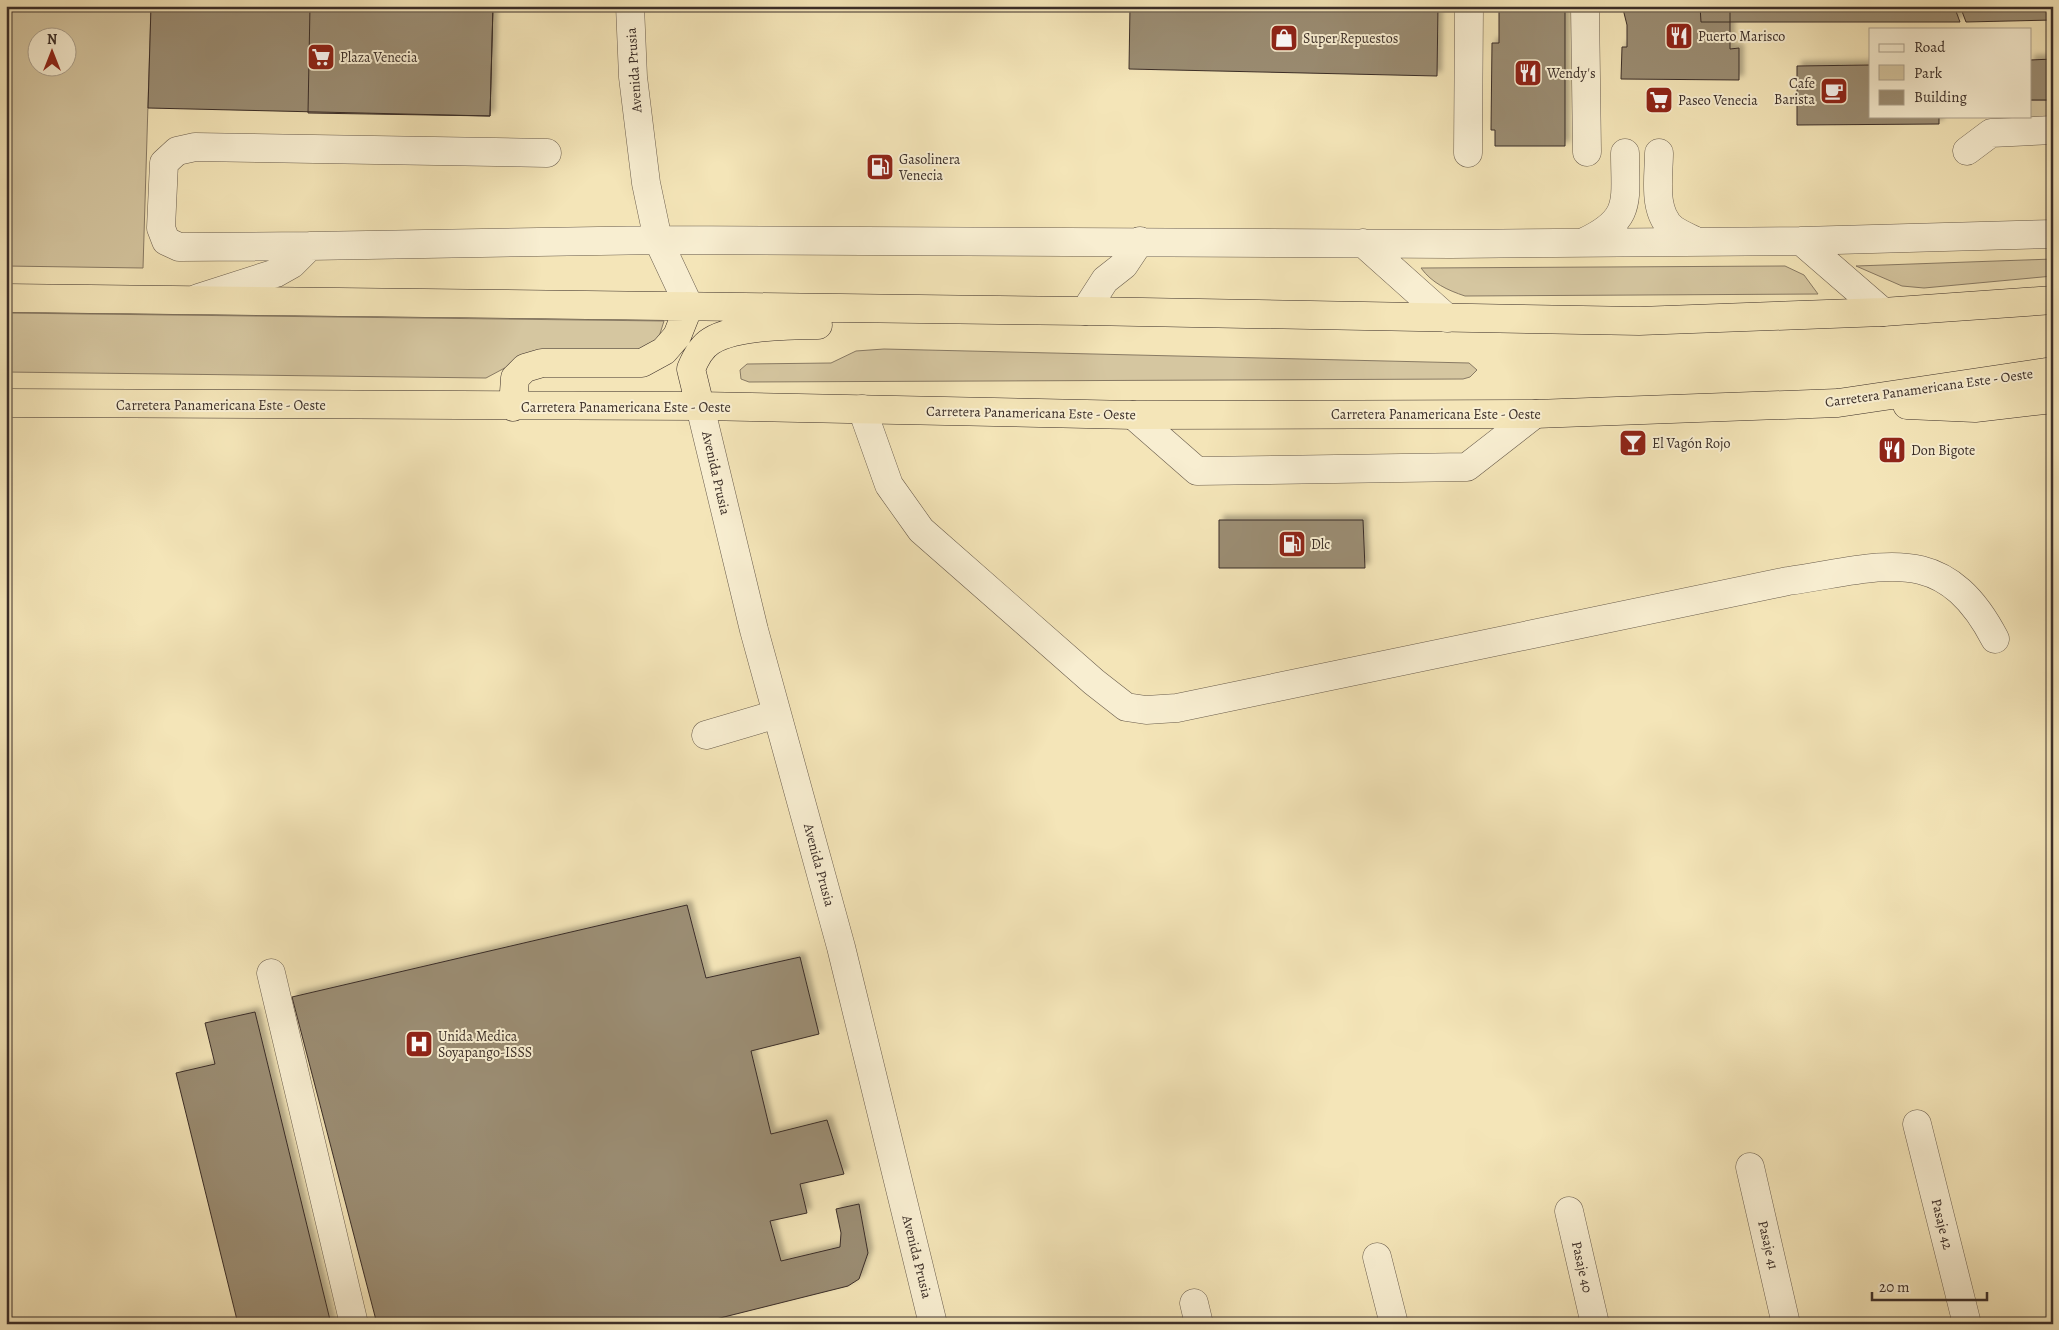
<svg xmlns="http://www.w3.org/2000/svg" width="2059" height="1330" viewBox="0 0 2059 1330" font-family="Alegreya,serif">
  <defs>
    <filter id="shadow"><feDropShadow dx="4.5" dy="-4.5" stdDeviation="2.5" flood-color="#0004"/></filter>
  </defs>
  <rect width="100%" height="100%" fill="#f4e5b8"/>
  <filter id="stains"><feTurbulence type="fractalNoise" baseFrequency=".004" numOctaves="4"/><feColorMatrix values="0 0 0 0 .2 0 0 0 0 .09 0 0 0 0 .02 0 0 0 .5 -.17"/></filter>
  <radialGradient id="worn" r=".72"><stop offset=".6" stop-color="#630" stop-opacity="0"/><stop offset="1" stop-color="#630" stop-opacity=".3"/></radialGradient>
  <path fill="#d5c6a0" stroke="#887a64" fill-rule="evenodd" d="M6,6H151L143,268L6,266ZM38,38H68V68H38Z
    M2030,100H2053V127L2013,121L2010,116H2030Z
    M2053,259V276L1924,288L1902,286L1856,266Z
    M1785,266L1804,275L1818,294L1465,296C1447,290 1432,283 1421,268Z
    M6,313L664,321L658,340L646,348L627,354H531L486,378L6,372Z
    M884,349L1469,363L1477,370L1470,377L1463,379L749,382L741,379L740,370L747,364L831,363L856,351Z"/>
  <path fill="#9b8d73" stroke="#3b2e28" filter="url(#shadow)" d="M151,6H493L490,116L148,108Z
    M310,6H493L490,116L308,113Z
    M1130,6H1438L1437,76L1129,69Z
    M1493,6H1565V146H1495V130H1491L1492,43H1499V9H1493Z
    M1619,6H1730V49L1739,48V80L1621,79L1622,47H1627V25L1623,9Z
    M1700,6H1954L1960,22H1701Z
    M1960,6H2053V20L1966,22Z
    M2053,59V100H2030V60Z
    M1870,65V116H1939V124L1797,125V66Z
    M1219,520H1363L1365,568H1219Z
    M687,905L706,978L800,957L819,1034L751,1051L771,1134L827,1120L844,1174L800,1184L807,1213L770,1221L781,1261L840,1247L841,1233L836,1209L859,1204L868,1253L859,1279L848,1286L696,1324H377L292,997Z
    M255,1012L331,1324H238L176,1073L215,1064L205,1023Z"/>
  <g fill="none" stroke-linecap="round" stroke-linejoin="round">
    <defs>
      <path id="minor" d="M630,6L633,77L646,183L658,240L689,306
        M1585,6L1587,152
        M1967,151L1991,133L2053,130
        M1468,153L1469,6
        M1659,153C1659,176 1652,212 1673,229C1680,234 1690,238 1698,242
        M1801,241L1883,312
        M1584,242C1633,219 1625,201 1625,153
        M1363,243L1447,318
        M310,246L179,247L166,241L161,228L164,163L177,151L195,147L547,153
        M198,298L276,273L292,264L310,246L658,240L1451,244L1801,241L2053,234
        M1085,311L1105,280L1124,265L1140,241
        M700,406L754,630L841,947L933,1324
        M862,409L889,485L921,530L1094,682L1126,707L1146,710L1177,708L1788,581C1881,568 1943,539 1995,639
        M1133,415L1197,471L1467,467L1535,414
        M706,735L777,714
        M271,973L354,1324
        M1917,1124L1967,1324
        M1750,1167L1786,1324
        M1569,1211L1595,1324
        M1377,1257L1394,1324
        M1194,1303L1199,1324"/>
      <path id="highway" d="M6,298L1085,311L1639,321L1883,312L2053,300
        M6,403L700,406L1133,415L1535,414L1838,403L2053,371
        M1907,405L1975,408L2053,399
        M700,406L691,369C695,359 701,347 711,341C735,326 789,325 818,325
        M513,407L515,378L525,368L542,363H642L664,351L677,336L689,306"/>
    </defs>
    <use href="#minor" stroke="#695c4c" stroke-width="29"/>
    <use href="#highway" stroke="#3b2e28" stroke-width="29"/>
    <use href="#minor" stroke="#f8eed1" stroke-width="28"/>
    <use href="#highway" stroke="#f4e5b8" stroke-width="28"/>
  </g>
  <defs>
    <symbol id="restaurant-square" viewBox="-11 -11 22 22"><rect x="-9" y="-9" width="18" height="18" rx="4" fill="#8f2418" stroke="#f8eed1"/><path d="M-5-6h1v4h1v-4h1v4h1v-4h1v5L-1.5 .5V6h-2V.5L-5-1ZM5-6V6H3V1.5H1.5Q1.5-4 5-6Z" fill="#fff"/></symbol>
    <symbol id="shop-square" viewBox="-11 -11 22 22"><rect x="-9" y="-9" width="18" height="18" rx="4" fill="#8f2418" stroke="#f8eed1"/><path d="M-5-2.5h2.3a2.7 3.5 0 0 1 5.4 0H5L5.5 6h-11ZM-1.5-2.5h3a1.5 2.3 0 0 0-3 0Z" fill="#fff"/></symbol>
    <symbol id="supermarket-square" viewBox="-11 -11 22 22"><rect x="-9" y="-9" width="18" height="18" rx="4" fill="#8f2418" stroke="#f8eed1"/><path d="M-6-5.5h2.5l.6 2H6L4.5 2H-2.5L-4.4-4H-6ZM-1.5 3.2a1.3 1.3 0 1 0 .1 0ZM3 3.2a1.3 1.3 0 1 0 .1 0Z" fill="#fff"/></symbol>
    <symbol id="cafe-square" viewBox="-11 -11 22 22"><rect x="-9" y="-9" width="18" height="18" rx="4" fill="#8f2418" stroke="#f8eed1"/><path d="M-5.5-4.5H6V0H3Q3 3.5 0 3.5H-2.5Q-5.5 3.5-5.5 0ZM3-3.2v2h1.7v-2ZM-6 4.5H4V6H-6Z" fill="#fff"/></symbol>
    <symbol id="fuel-square" viewBox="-11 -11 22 22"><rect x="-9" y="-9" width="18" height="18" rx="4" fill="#8f2418" stroke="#f8eed1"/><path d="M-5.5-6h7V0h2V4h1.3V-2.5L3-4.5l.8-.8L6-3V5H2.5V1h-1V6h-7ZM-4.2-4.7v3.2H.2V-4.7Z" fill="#fff"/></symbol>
    <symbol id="bar-square" viewBox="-11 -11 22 22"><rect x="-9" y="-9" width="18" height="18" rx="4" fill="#8f2418" stroke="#f8eed1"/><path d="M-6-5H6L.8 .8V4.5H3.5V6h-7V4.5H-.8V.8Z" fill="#fff"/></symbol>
    <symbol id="hospital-square" viewBox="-11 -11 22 22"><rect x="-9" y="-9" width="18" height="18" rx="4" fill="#8f2418" stroke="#f8eed1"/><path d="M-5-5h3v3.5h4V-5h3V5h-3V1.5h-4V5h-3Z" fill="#fff"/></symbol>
  </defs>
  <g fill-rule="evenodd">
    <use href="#restaurant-square" x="1663" y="20" width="32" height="32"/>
    <use href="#shop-square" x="1268" y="22" width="32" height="32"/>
    <use href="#supermarket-square" x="305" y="41" width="32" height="32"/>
    <use href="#restaurant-square" x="1512" y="57" width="32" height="32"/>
    <use href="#cafe-square" x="1818" y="75" width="32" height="32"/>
    <use href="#supermarket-square" x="1643" y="84" width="32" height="32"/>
    <use href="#fuel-square" x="864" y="151" width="32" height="32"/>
    <use href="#bar-square" x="1617" y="427" width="32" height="32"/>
    <use href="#restaurant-square" x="1876" y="434" width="32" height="32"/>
    <use href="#fuel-square" x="1276" y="528" width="32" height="32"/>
    <use href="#hospital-square" x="403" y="1028" width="32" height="32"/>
  </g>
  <g text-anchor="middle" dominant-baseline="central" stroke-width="4" stroke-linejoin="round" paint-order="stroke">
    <g font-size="14" fill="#3b2e28" stroke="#f8eed1" text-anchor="start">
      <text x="1698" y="36">Puerto Marisco</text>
      <text x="1303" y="38">Super Repuestos</text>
      <text x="340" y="57">Plaza Venecia</text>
      <text x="1547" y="73">Wendy's</text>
      <text x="1815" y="83" text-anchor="end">Cafe<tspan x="1815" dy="16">Barista</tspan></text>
      <text x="1678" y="100">Paseo Venecia</text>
      <text x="899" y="159">Gasolinera<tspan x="899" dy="16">Venecia</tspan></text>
      <text x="1652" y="443">El Vagón Rojo</text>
      <text x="1911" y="450">Don Bigote</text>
      <text x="1311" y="544">Dlc</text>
      <text x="438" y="1036">Unida Medica<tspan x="438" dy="16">Soyapango-ISSS</tspan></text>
    </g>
    <g font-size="14" fill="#3b2e28" stroke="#f8eed1">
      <text transform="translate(634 70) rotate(-94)">Avenida Prusia</text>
      <text transform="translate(1929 388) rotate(-8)">Carretera Panamericana Este - Oeste</text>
      <text x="221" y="405">Carretera Panamericana Este - Oeste</text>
      <text x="626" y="407">Carretera Panamericana Este - Oeste</text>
      <text transform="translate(1031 413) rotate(1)">Carretera Panamericana Este - Oeste</text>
      <text x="1436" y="414">Carretera Panamericana Este - Oeste</text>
      <text transform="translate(716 473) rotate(77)">Avenida Prusia</text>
      <text transform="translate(819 865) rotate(75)">Avenida Prusia</text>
      <text transform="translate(1942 1224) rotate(76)">Pasaje 42</text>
      <text transform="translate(1768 1245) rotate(77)">Pasaje 41</text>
      <text transform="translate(917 1257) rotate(76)">Avenida Prusia</text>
      <text transform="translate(1582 1267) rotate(77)">Pasaje 40</text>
    </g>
  </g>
  <rect width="2059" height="1330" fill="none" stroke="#f4e5b8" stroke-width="25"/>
  <rect x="8" y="8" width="2044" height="1315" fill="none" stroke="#3b2e28" stroke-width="2.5"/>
  <rect x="12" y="12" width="2034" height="1305" fill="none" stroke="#3b2e28"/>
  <rect x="1869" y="28" width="162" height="90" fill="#f8eed1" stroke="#aca18d"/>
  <rect x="1879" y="44" width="25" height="8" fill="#f8eed1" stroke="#aca18d"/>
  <text x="1914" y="52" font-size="15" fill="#3b2e28">Road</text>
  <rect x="1879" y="65" width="25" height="15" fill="#d5c6a0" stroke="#aca18d"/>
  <text x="1914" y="78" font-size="15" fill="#3b2e28">Park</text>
  <rect x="1879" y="90" width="25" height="15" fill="#9b8d73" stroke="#aca18d"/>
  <text x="1914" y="102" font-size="15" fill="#3b2e28">Building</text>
  <g transform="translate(52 52)"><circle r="24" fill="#f8eed1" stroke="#aca18d"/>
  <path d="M0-4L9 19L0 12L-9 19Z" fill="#8f2418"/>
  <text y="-8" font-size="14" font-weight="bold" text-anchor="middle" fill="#3b2e28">N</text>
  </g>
  <path d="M1872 1292v8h115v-8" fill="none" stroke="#3b2e28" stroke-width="2.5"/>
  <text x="1879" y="1292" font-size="15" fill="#3b2e28" stroke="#f8eed1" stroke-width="4" paint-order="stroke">20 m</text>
  <rect width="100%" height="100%" filter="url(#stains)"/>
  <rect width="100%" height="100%" fill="url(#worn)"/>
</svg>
